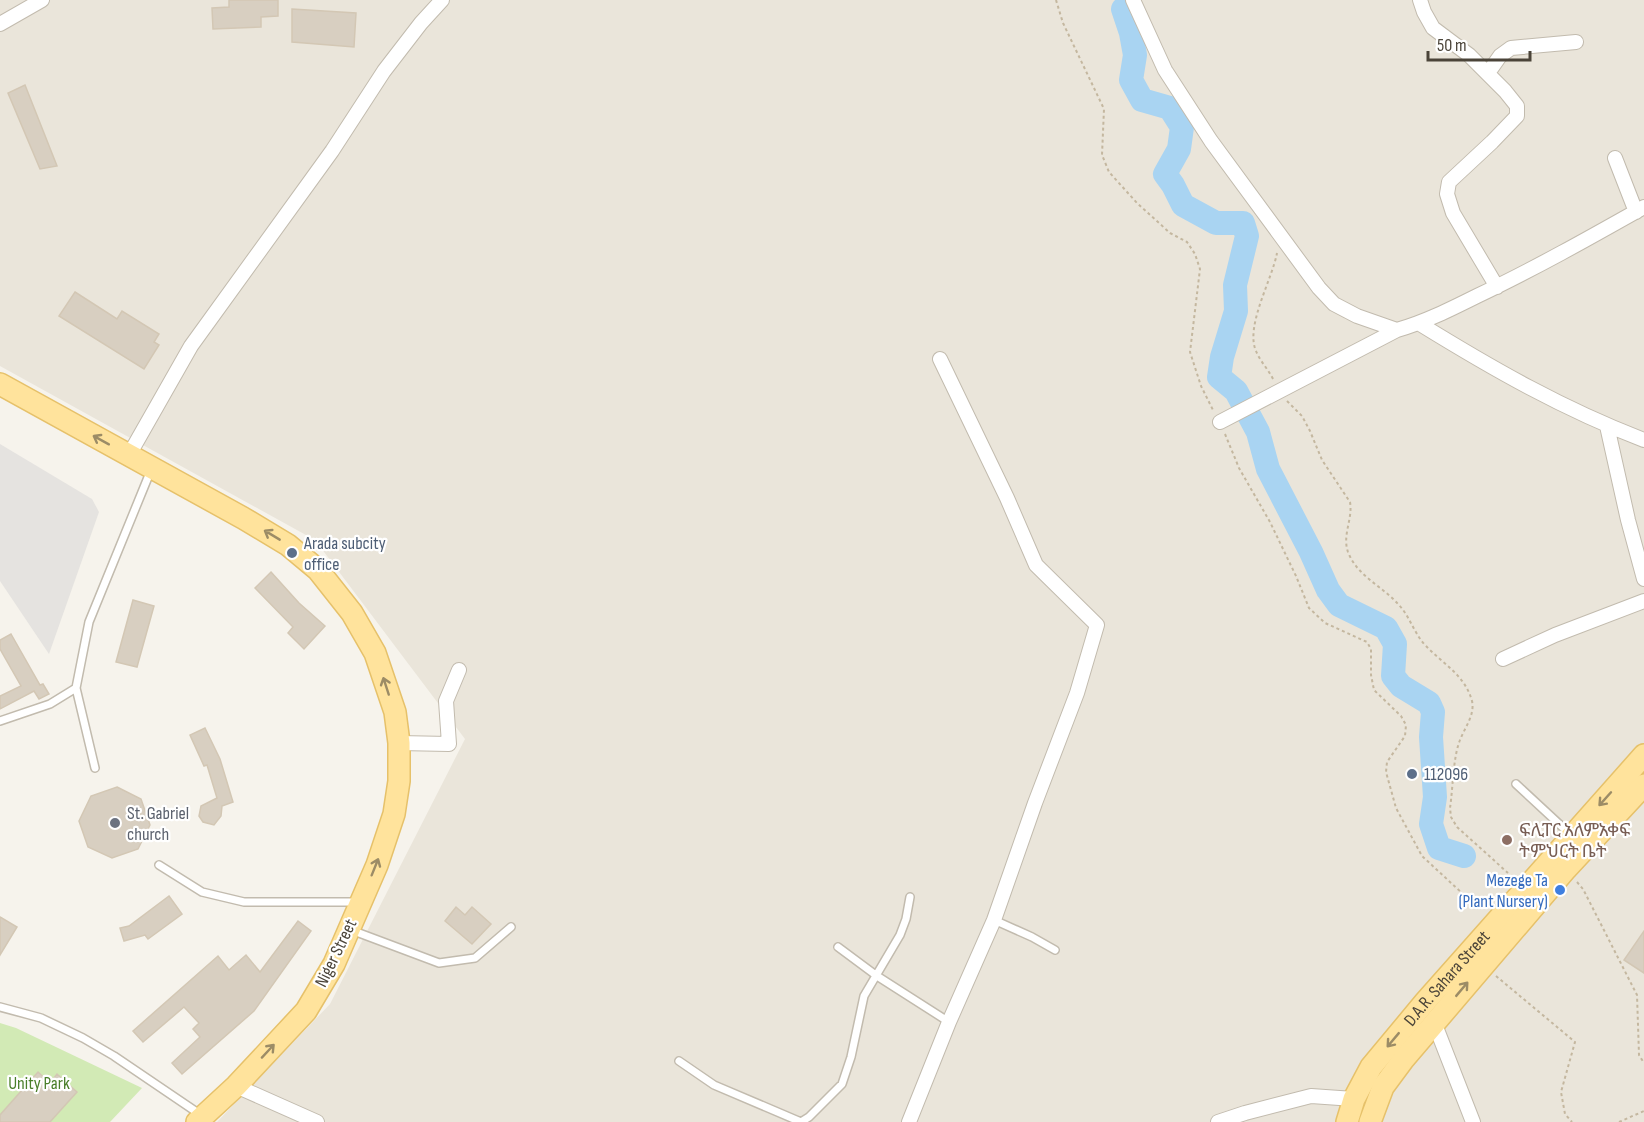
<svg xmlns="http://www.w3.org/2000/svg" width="1644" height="1122" viewBox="0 0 1644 1122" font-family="'Sofia Sans Condensed','Noto Sans Ethiopic',sans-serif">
  <rect width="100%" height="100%" fill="#f6f3ec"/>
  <path fill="#eae5da" d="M0,0H1644V1122H217L330,1004L465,739L315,540L0,366Z"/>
  <path fill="#d2eab5" d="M0,1023L16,1028L142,1088L110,1122H0Z"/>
  <path fill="#e5e3e0" d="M0,444L92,499L99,512L49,654L0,581Z"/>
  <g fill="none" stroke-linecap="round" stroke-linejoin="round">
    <path stroke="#a9d4f2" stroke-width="24" d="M1123,9L1131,33L1135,55L1131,80L1142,100L1170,108L1182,127L1179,149L1165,174L1173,185L1183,205L1216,223H1243L1247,236L1235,285L1236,311L1222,357L1219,377L1236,391L1258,432L1268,469L1311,552L1328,590L1339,605L1386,628L1395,644L1393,676L1401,686L1429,703L1433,712L1431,737L1435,797L1431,824L1439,848L1464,856"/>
  </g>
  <path fill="#d8cfc1" stroke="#d3c7b4" stroke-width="1.5" d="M229,0H278V16L261,17V27L213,29L212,8L229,7Z
    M292,9L356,13L354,47L292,42Z
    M25,85L57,166L40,169L8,93Z
    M75,292L117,319L122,311L159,334L154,342L159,345L144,369L59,316Z
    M271,572L299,603L325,626L304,649L288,633L293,627L255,588Z
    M133,600L154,606L137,667L116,662Z
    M11,634L40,685L43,684L49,694L39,699L34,691L0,709V696L21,686L0,649V640Z
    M205,728L220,759L233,802L222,806L221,816L214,825L203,822L199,816L201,806L217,798L207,765L204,766L190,735Z
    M117,787L141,799L150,825L138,849L112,858L88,847L79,821L91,796Z
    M169,896L182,914L148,939L145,935L124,941L120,928L129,926Z
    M456,907L465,915L472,907L491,924L472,944L445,921Z
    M0,917L17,927L0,955Z
    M298,921L311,931L254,1011L182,1074L172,1063L200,1037L193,1029L199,1023L184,1007L143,1042L133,1031L218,956L229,970L246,955L260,972Z
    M1644,931V973L1624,960Z
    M38,1072L50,1083L57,1074L77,1092L50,1122H0V1115Z"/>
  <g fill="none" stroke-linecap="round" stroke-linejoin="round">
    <defs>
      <path id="service" d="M0,721L50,704L76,688
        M95,768L76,688L89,622L151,470
        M1516,784L1571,835
        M159,865L202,892L244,902H358
        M994,920L1032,937L1055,950
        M351,930L439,963L475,958L511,927
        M838,947L877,976L949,1022
        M0,1007L41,1018L83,1038L114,1056L201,1115
        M679,1061L714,1085L801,1122
        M801,1122L809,1117L842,1084L851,1057L864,996L900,935L906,919L910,897"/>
      <path id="minor" d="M1133,0L1165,70L1211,141L1319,288L1334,304L1357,316L1397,330
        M1420,0L1424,12L1433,28L1469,55L1505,91L1517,106V116L1492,142L1449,182L1447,194L1453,213L1497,287
        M0,24L42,0
        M1488,73L1500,56L1511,48L1576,42
        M1615,158L1636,212
        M1420,324C1493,369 1563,409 1644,440
        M1220,422L1397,330C1425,322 1451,309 1477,296C1534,269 1589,238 1644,207
        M1607,426L1628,520L1644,579
        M129,455L191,346L332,151L384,71L421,23L442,0
        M1503,659L1555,635L1644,601
        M399,743L449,744L446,701L459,670
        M1434,1022L1473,1122
        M236,1086L317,1122
        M909,1122L949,1022L994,920L1035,803L1077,693L1097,625L1036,565L1007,498L940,359
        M1218,1122L1245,1113L1311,1096L1354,1099"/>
      <g id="primary">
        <path d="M0,384L243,518L288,545L318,570L352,613L375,653L395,712L399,743V781L394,814L377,865L334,964L306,1011L236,1086L197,1122"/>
        <path id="s1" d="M1347,1122L1354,1099L1371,1067L1425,1002L1644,755"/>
        <path d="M1370,1122L1383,1087L1403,1060L1566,869L1644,785"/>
      </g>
    </defs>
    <use href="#service" stroke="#c2bbae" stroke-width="10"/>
    <use href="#minor" stroke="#c2bbae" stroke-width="16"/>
    <use href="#primary" stroke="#e6c16a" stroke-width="24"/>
    <path stroke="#c4b79f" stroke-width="2" stroke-dasharray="3 3" stroke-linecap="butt" d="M1056,0L1063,23L1104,109L1102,155L1109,172L1137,203L1170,233L1187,242L1195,254L1200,269L1190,352L1201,386L1213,410
      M1273,379C1268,369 1260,361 1256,351C1245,326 1272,280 1277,253
      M1287,401L1302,416L1310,431L1322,460L1350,502C1353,519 1342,535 1348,552C1357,576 1382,586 1398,604C1410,616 1414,634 1426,646C1443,664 1465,675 1472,701C1475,715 1465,727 1460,740C1453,757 1453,788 1450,808L1451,817L1457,827L1508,873
      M1225,434L1239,468L1270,522L1296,576L1309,608L1325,623L1367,642L1371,649V675L1374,690L1401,716L1406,725L1405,736L1387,762L1386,772L1396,808L1422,856L1477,907
      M1577,882L1583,889L1637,995L1639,1055L1644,1063
      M1496,976L1575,1042L1561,1092L1565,1114L1572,1122
      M1619,1122L1644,1111"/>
    <use href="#service" stroke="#fff" stroke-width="7"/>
    <use href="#minor" stroke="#fff" stroke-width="14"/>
    <use href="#primary" stroke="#ffe39c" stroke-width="21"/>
  </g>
  <defs><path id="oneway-shaft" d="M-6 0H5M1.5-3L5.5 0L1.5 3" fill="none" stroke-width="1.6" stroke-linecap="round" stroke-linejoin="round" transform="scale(1.5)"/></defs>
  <g stroke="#9c8c66">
    <use href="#oneway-shaft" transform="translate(101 440) rotate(-151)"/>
    <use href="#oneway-shaft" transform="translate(272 535) rotate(-149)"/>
    <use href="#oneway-shaft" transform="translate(386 686) rotate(-108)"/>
    <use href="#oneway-shaft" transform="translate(1605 799) rotate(132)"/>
    <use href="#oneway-shaft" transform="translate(375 867) rotate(-68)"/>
    <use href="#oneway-shaft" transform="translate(1462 989) rotate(-50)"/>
    <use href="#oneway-shaft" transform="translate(1393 1040) rotate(130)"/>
    <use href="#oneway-shaft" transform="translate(268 1051) rotate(-47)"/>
  </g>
  <g fill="#5c6f8a" stroke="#fff" stroke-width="2">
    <circle cx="292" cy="553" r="6"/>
    <circle cx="1412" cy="774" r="6"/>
  </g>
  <circle fill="#6b7280" stroke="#fff" stroke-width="2" cx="115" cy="823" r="6"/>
  <circle fill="#8d6e63" stroke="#fff" stroke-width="2" cx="1507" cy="840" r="6"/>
  <circle fill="#3f7fe0" stroke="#fff" stroke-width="2" cx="1560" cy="890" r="6"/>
  <g text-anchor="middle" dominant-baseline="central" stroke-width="4.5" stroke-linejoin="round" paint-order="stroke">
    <g font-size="18" fill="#4e5e75" stroke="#fff" text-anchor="start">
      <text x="304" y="543">Arada subcity<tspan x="304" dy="21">office</tspan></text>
      <text x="1424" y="774">112096</text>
    </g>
    <g font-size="18" fill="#5b616d" stroke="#fff" text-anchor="start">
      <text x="127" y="813">St. Gabriel<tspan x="127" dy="21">church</tspan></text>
    </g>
    <g font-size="18" fill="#785e54" stroke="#fff" text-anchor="start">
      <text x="1519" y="830">ፍሊፐር አለምአቀፍ<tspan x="1519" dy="21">ትምህርት ቤት</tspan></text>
    </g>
    <g font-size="18" fill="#366cbe" stroke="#fff" text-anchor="end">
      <text x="1548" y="880">Mezege Ta<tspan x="1548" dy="21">(Plant Nursery)</tspan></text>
    </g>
    <g font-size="18" fill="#4b4439" stroke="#fff">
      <text transform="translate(336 953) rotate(-64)">Niger Street</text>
      <text stroke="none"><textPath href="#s1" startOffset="177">D.A.R. Sahara Street</textPath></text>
    </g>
    <g font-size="18" fill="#4a7f2a" stroke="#fff">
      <text x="39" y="1083">Unity Park</text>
    </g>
  </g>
  <path d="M1428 51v9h102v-9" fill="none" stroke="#4b4439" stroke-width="3"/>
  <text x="1437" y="51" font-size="18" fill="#4b4439" stroke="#ffffff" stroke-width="4.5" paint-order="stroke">50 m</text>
</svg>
